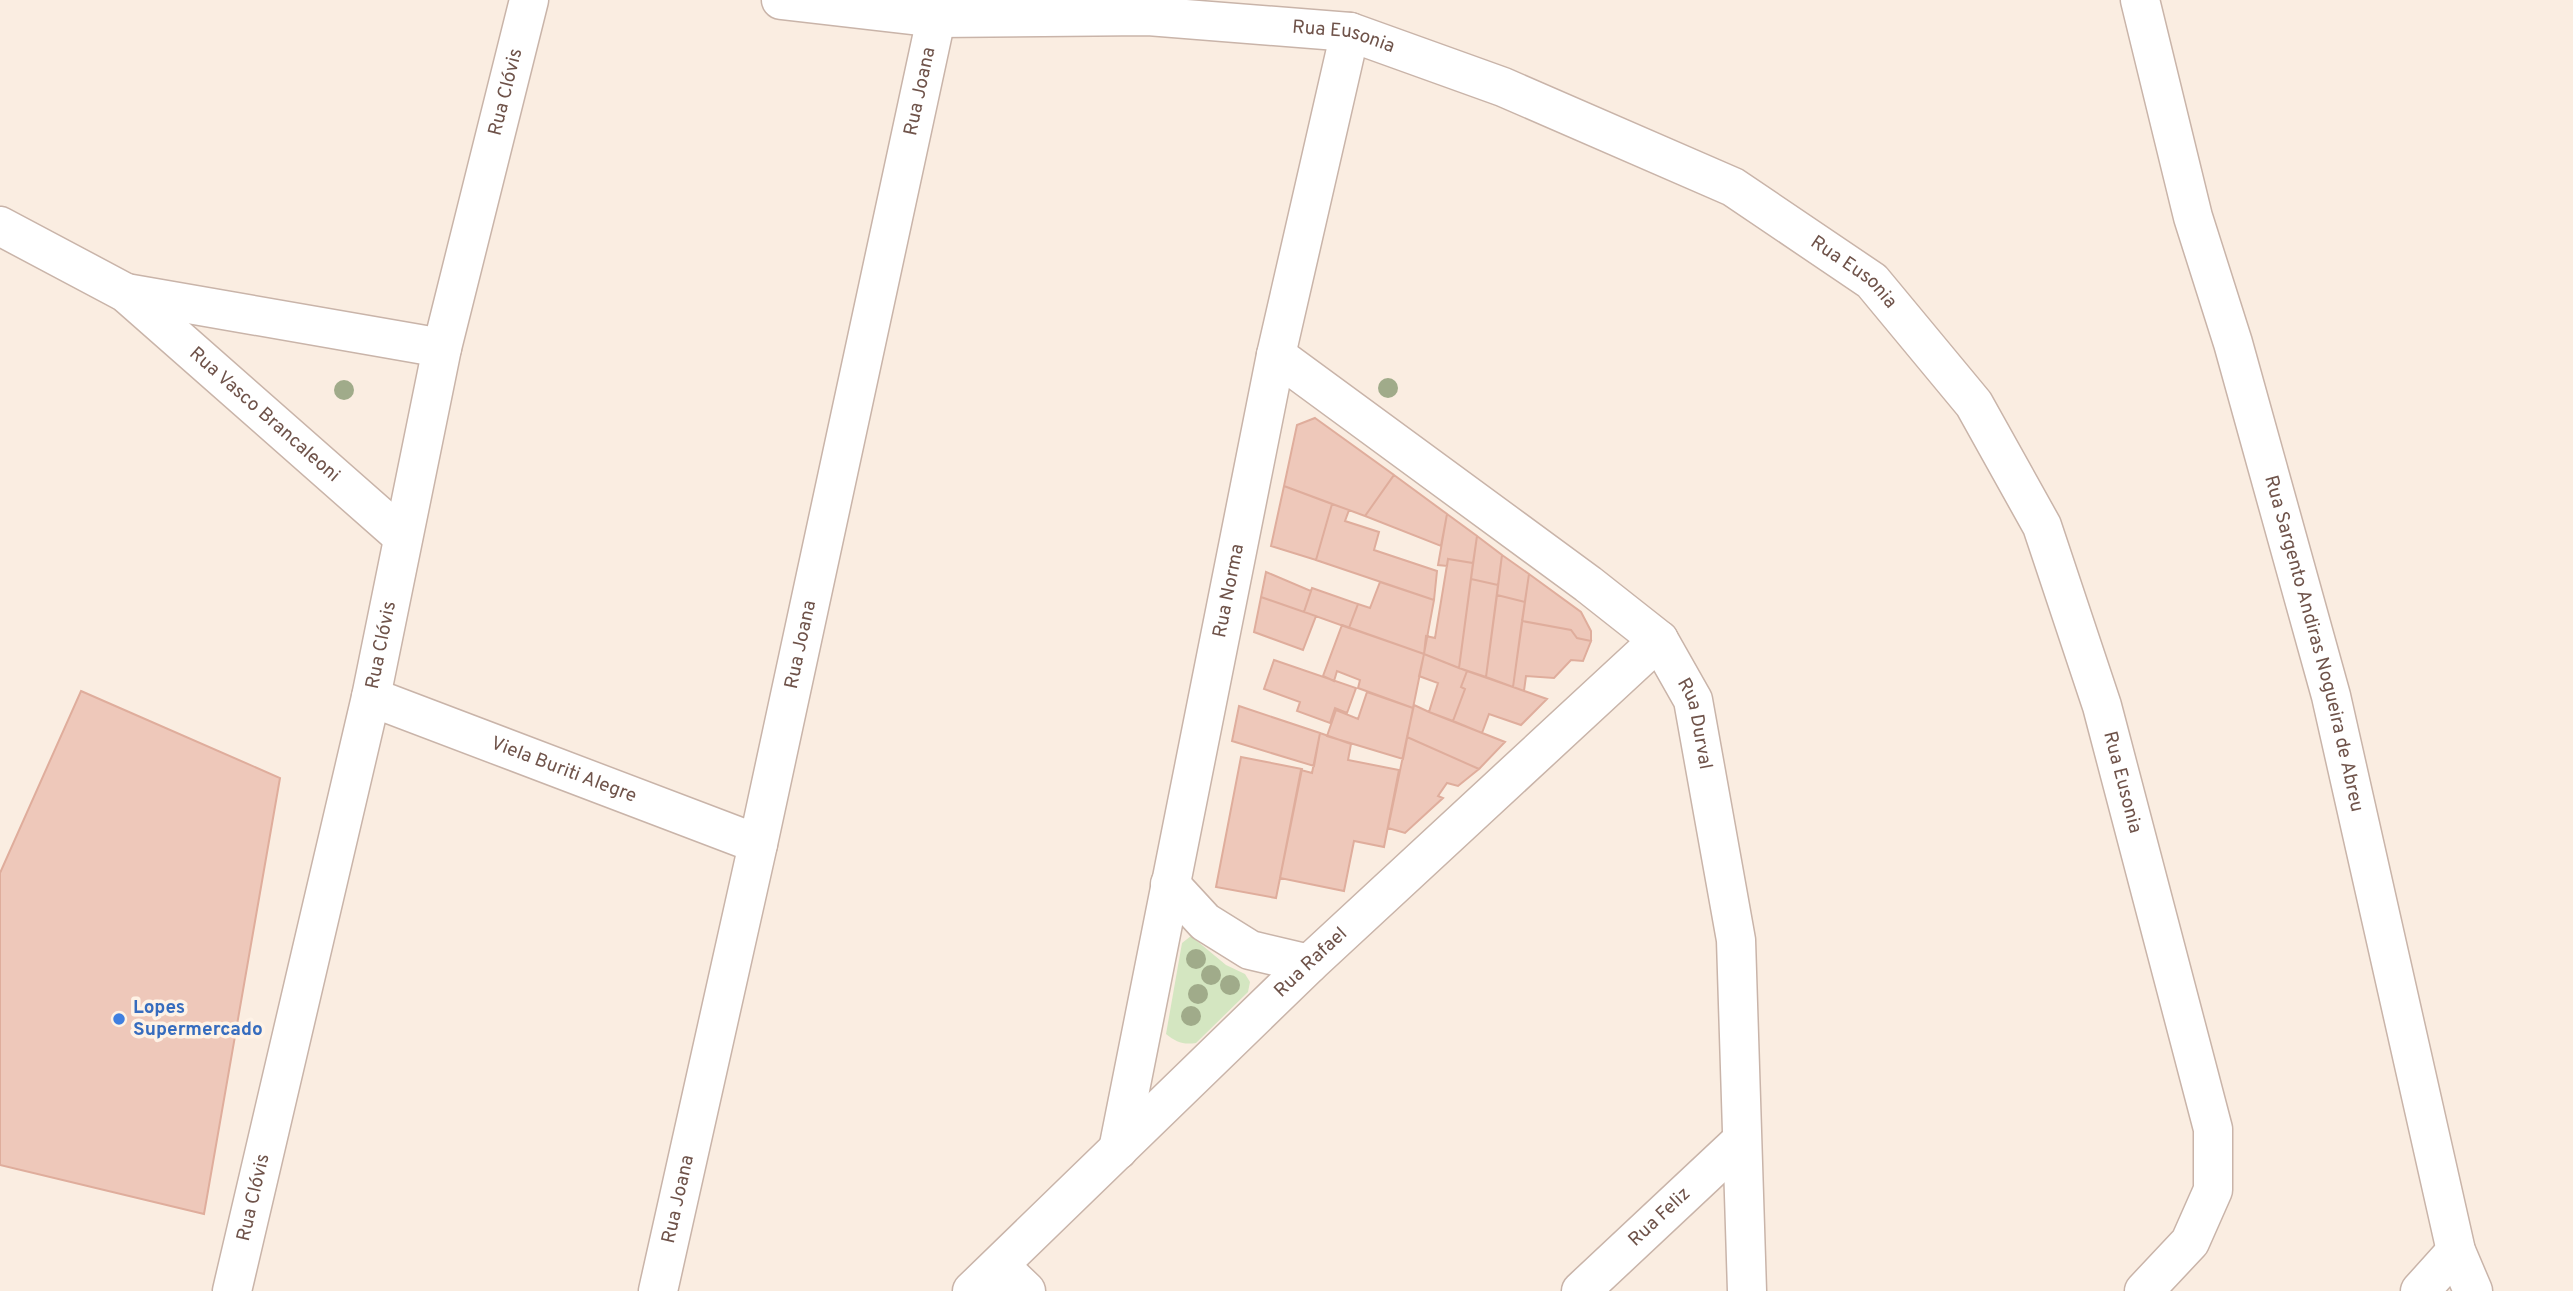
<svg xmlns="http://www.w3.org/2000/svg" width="2573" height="1291" viewBox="0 0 2573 1291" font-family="Overpass,sans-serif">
  <rect width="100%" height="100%" fill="#faede1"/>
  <path fill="#d4e6c1" d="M1191,936L1226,965L1245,974L1250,982L1248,992L1196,1043C1183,1045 1176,1042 1166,1034L1182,943Z"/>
  <path fill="#eec8ba" stroke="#dfad9c" stroke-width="2" d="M1315,418L1394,475L1365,516L1284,486L1297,425Z
    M1394,475L1447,514L1441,546L1365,516Z
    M1284,486L1332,504L1316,560L1271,546Z
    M1332,504L1349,510L1345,521L1379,532L1374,550L1437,571L1434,600L1316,560Z
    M1447,514L1477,536L1473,563L1448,559L1447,566L1438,565Z
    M1477,536L1502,555L1498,585L1471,579Z
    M1502,555L1529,574L1525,602L1497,595Z
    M1448,559L1473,563L1459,668L1424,654L1426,636L1435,638Z
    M1266,572L1311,591L1304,612L1261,597Z
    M1529,574L1581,612L1591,631V641L1577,638L1571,630L1522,621Z
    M1471,579L1498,585L1486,677L1459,668Z
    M1380,582L1434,600L1424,654L1349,628L1358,604L1370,608Z
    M1312,588L1358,604L1349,628L1304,612Z
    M1497,595L1525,602L1513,687L1486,677Z
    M1261,597L1316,616L1303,650L1254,632Z
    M1522,621L1571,630L1577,638L1591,641L1583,661L1571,660L1554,678L1526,676L1524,691L1513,687Z
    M1342,625L1424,654L1413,708L1358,688L1360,680L1337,671L1334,681L1323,676Z
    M1424,654L1467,671L1461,687L1465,689L1453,721L1429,712L1438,683L1419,676Z
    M1274,660L1356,688L1347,713L1335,708L1330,723L1297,711L1300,702L1264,689Z
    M1467,671L1513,687L1547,699L1521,725L1489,714L1482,733L1453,721L1465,689L1461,687Z
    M81,691L280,778L204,1214L0,1165V873Z
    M1367,692L1413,708L1403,759L1327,736L1336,710L1358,719Z
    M1414,705L1429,712L1505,742L1479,769L1407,737Z
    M1239,706L1320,733L1314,766L1232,741Z
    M1320,733L1351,744L1348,760L1399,770L1384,847L1354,841L1344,891L1280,878L1301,770L1312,773Z
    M1407,737L1479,769L1458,786L1447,783L1438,796L1443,798L1405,833L1388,828Z
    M1241,757L1302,769L1276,898L1216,887Z"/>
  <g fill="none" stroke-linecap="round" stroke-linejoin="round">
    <defs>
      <g id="minor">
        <path id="s1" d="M781,0L937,18L1148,16L1350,32L1503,87L1733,187L1872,281L1974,404L2042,526L2102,706L2213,1129V1190L2190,1242L2144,1291"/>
        <path id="s2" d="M2140,0L2193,217L2233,343L2331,696L2456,1251L2473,1291"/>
        <path id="s3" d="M0,226L126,293L403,537"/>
        <path d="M126,293L442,348"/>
        <path id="s4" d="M1276,355L1588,584L1659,640L1693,700L1736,940L1747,1291"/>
        <path id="s5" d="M371,697L758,844"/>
        <path d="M1170,884L1205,922L1250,950L1309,964"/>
        <path id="s6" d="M1118,1150L1276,355L1350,32"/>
        <path d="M1000,1266L1026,1291"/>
        <path id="s7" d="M232,1291L371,697L442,348L529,0"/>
        <path id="s8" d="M658,1291L758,844L940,0"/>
        <path id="s9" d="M972,1291L1309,964L1659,640"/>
        <path id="s10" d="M1581,1291L1740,1142"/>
        <path d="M2420,1291L2456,1251"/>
      </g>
    </defs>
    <use href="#minor" stroke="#c9b4a9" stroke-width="41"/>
    <use href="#minor" stroke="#fff" stroke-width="38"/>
  </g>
  <g fill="#a0ab8a">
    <circle cx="1388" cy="388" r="10"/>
    <circle cx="344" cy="390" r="10"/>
    <circle cx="1196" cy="959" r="10"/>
    <circle cx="1211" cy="975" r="10"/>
    <circle cx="1230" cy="985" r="10"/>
    <circle cx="1198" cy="994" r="10"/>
    <circle cx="1191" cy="1016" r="10"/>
  </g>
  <circle fill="#3f7fe0" stroke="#fef2e6" stroke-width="2.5" cx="119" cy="1019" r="7"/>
  <g text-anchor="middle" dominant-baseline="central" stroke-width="7" stroke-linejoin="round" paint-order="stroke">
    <g font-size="19" fill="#6f534a" stroke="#fef2e6">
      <text stroke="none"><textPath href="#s1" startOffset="565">Rua Eusonia</textPath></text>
      <text stroke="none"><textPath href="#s8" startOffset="1228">Rua Joana</textPath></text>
      <text stroke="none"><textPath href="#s7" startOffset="1230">Rua Clóvis</textPath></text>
      <text stroke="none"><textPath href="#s1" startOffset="1132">Rua Eusonia</textPath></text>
      <text stroke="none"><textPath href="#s3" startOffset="327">Rua Vasco Brancaleoni</textPath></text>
      <text stroke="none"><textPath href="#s6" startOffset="570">Rua Norma</textPath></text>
      <text stroke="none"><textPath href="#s2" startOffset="667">Rua Sargento Andiras Nogueira de Abreu</textPath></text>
      <text stroke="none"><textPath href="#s7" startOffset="663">Rua Clóvis</textPath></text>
      <text stroke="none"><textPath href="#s8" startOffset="662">Rua Joana</textPath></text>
      <text stroke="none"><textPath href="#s4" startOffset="570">Rua Durval</textPath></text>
      <text stroke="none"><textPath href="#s5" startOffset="206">Viela Buriti Alegre</textPath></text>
      <text stroke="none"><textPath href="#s1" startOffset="1720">Rua Eusonia</textPath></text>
      <text stroke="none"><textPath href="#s9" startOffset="472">Rua Rafael</textPath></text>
      <text stroke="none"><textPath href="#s7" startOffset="96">Rua Clóvis</textPath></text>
      <text stroke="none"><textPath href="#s8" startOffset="94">Rua Joana</textPath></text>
      <text stroke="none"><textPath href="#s10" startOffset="108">Rua Feliz</textPath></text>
    </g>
    <g font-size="19" font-weight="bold" fill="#366cbe" stroke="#fef2e6" text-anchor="start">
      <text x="133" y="1008">Lopes<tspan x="133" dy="22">Supermercado</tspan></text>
    </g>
  </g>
</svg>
